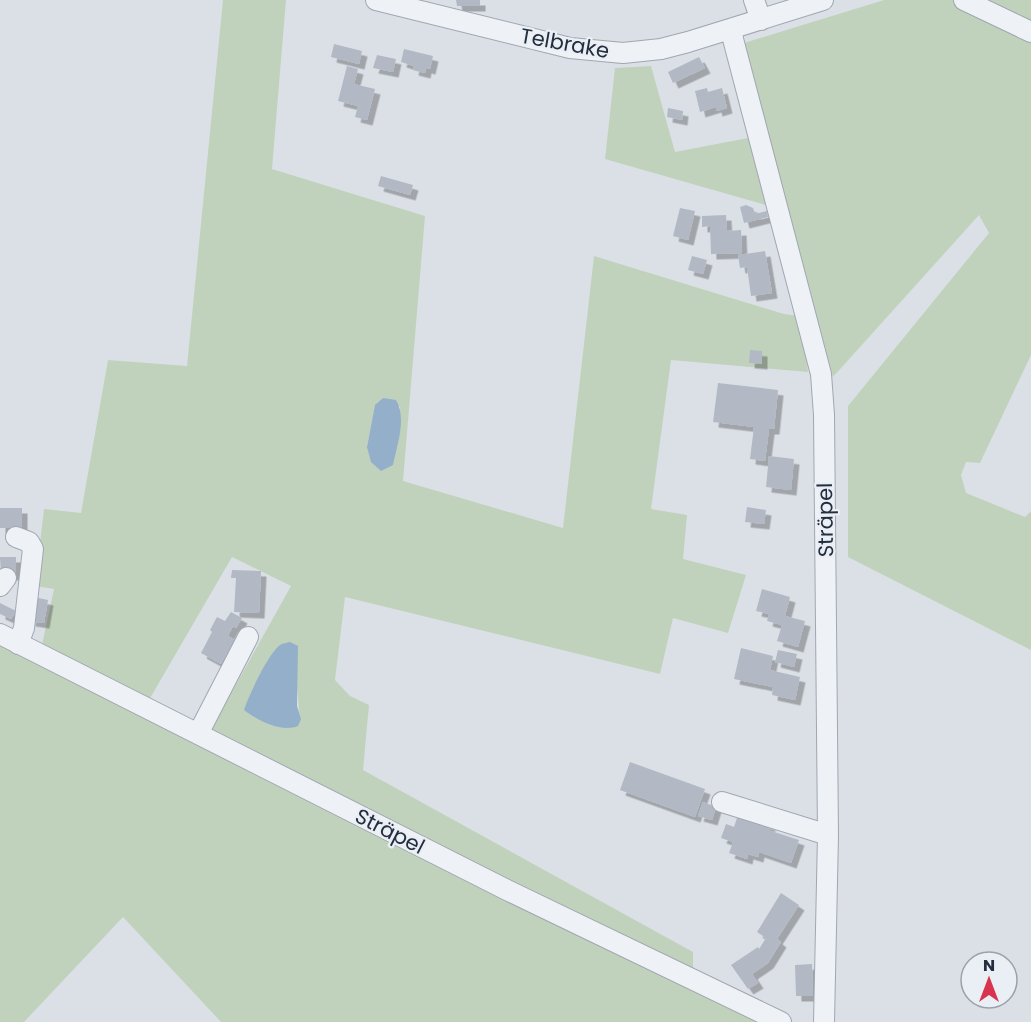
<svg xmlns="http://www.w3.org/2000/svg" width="1031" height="1022" viewBox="0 0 1031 1022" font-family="Poppins,sans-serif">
  <defs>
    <filter id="shadow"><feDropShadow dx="5.5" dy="5.5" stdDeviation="0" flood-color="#0004"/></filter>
  </defs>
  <rect width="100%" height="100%" fill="#dbe0e7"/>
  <path fill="#c1d2bc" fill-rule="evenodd" d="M223,0H286L272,169L425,216L403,481L563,528L594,256L784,314L800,316L808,372L671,360L651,509L687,515L683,559L746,575L728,633L673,618L660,674L345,597L335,680L350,696L369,705L363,770L693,952V974L210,731L291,586L232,557L149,700L42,645L54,589L35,586L44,509L81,513L108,360L187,366ZM383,398L400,407L399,435L367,447L375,406ZM271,657L296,677C297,689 301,718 298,726L261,675Z
    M884,0H1031V355L980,463L966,462L961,475L966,493L1025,517L1031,511V650L848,557V406L989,233L979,215L833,377L744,43Z
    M651,66L675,152L748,138L769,206L605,159L615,68Z
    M0,642L765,1022H221L123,917L24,1022H0Z"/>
  <path fill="#93afca" d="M383,398L396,400C407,418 397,445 393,465L381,471L371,462L367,447L375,405Z
    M290,642L298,646L297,706L301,719L298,726C281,733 257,720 244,710C249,695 268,654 280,645C283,643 287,643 290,642Z"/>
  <path fill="#b2b9c4" filter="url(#shadow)" d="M456,0H480V6H457Z
    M334,44L362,51L359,64L331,57Z
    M404,49L433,56L430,69L426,68L425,73L413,70L414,66L401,62Z
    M377,55L396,59L393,72L373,68Z
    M699,57L705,68L673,83L668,72Z
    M347,66L358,69L354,84L375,89L367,120L355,117L358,106L338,101Z
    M707,88L708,92L722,88L727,108L717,111L716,107L700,112L695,91Z
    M668,108L683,111L682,120L667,117Z
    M381,176L413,185L410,195L378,186Z
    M746,205L753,208L755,214L767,211L768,217L744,223L740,207Z
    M680,208L695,211L688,240L673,236Z
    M726,215L727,231L741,230L742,253L711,254L710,226L702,227V216Z
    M765,251L772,293L751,296L747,267L740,268L738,255Z
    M692,256L707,260L703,274L688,270Z
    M750,350L762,351V364L749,363Z
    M718,383L778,390L774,429H769L765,461L750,459L754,427L713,422Z
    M769,456L794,459L791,490L766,487Z
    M747,507L766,510L764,524L745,522Z
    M0,508H22V528H0Z
    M0,557H16V575H1Z
    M232,570L261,571L259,613L234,612L236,578H231Z
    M762,589L790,597L785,616L805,621L798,647L777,641L782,625L767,621L769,614L756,611Z
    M34,597L48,600L44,623L30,621Z
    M0,603L16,611L11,619L0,614Z
    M231,612L242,618L236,628L233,626L228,636L235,640L221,664L201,653L212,632L210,630L217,617L225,621Z
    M741,648L773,656L770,670L800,677L795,700L772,695L773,687L734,679Z
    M778,650L797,654L794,667L775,662Z
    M630,762L705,789L695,817L620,790Z
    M703,802L716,807L712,820L698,816Z
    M738,815L770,825L768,830L799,840L791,863L759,852L758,857L748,854L747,859L729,853L733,842L721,838L726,824L734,827Z
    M781,893L799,905L777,939L781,942L768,963L752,974L758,983L748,989L731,965L758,947L759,949L766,938L757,932Z
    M812,964L813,996H796L795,965Z"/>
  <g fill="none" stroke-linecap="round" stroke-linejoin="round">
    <defs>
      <path id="minor" d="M376,0L570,48L623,53L661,49L688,42L823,0
        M754,0L761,20
        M964,0L1031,32
        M732,30L733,39L821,374L824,415L828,835L824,1022
        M16,537L29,542L33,549L24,628L18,644
        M0,586L6,578
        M0,634L509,891L781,1022
        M198,734L248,637
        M722,802L828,835"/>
    </defs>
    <use href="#minor" stroke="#a0a7b1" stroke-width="22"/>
    <use href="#minor" stroke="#eef1f5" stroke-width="20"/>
  </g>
  <g text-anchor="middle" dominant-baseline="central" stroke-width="4.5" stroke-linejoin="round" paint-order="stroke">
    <g font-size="21" fill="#242e3e" stroke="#eaeff5">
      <text transform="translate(565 43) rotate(10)">Telbrake</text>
      <text transform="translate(825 520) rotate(-91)">Sträpel</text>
      <text transform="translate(390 831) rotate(27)">Sträpel</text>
    </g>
  </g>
  <g transform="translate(989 980)"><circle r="28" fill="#eaeff5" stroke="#9ba2ac" stroke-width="1.5"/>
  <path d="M0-4.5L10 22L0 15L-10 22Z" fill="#d8344f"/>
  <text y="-9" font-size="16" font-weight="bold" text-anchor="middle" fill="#242e3e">N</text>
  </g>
</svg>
